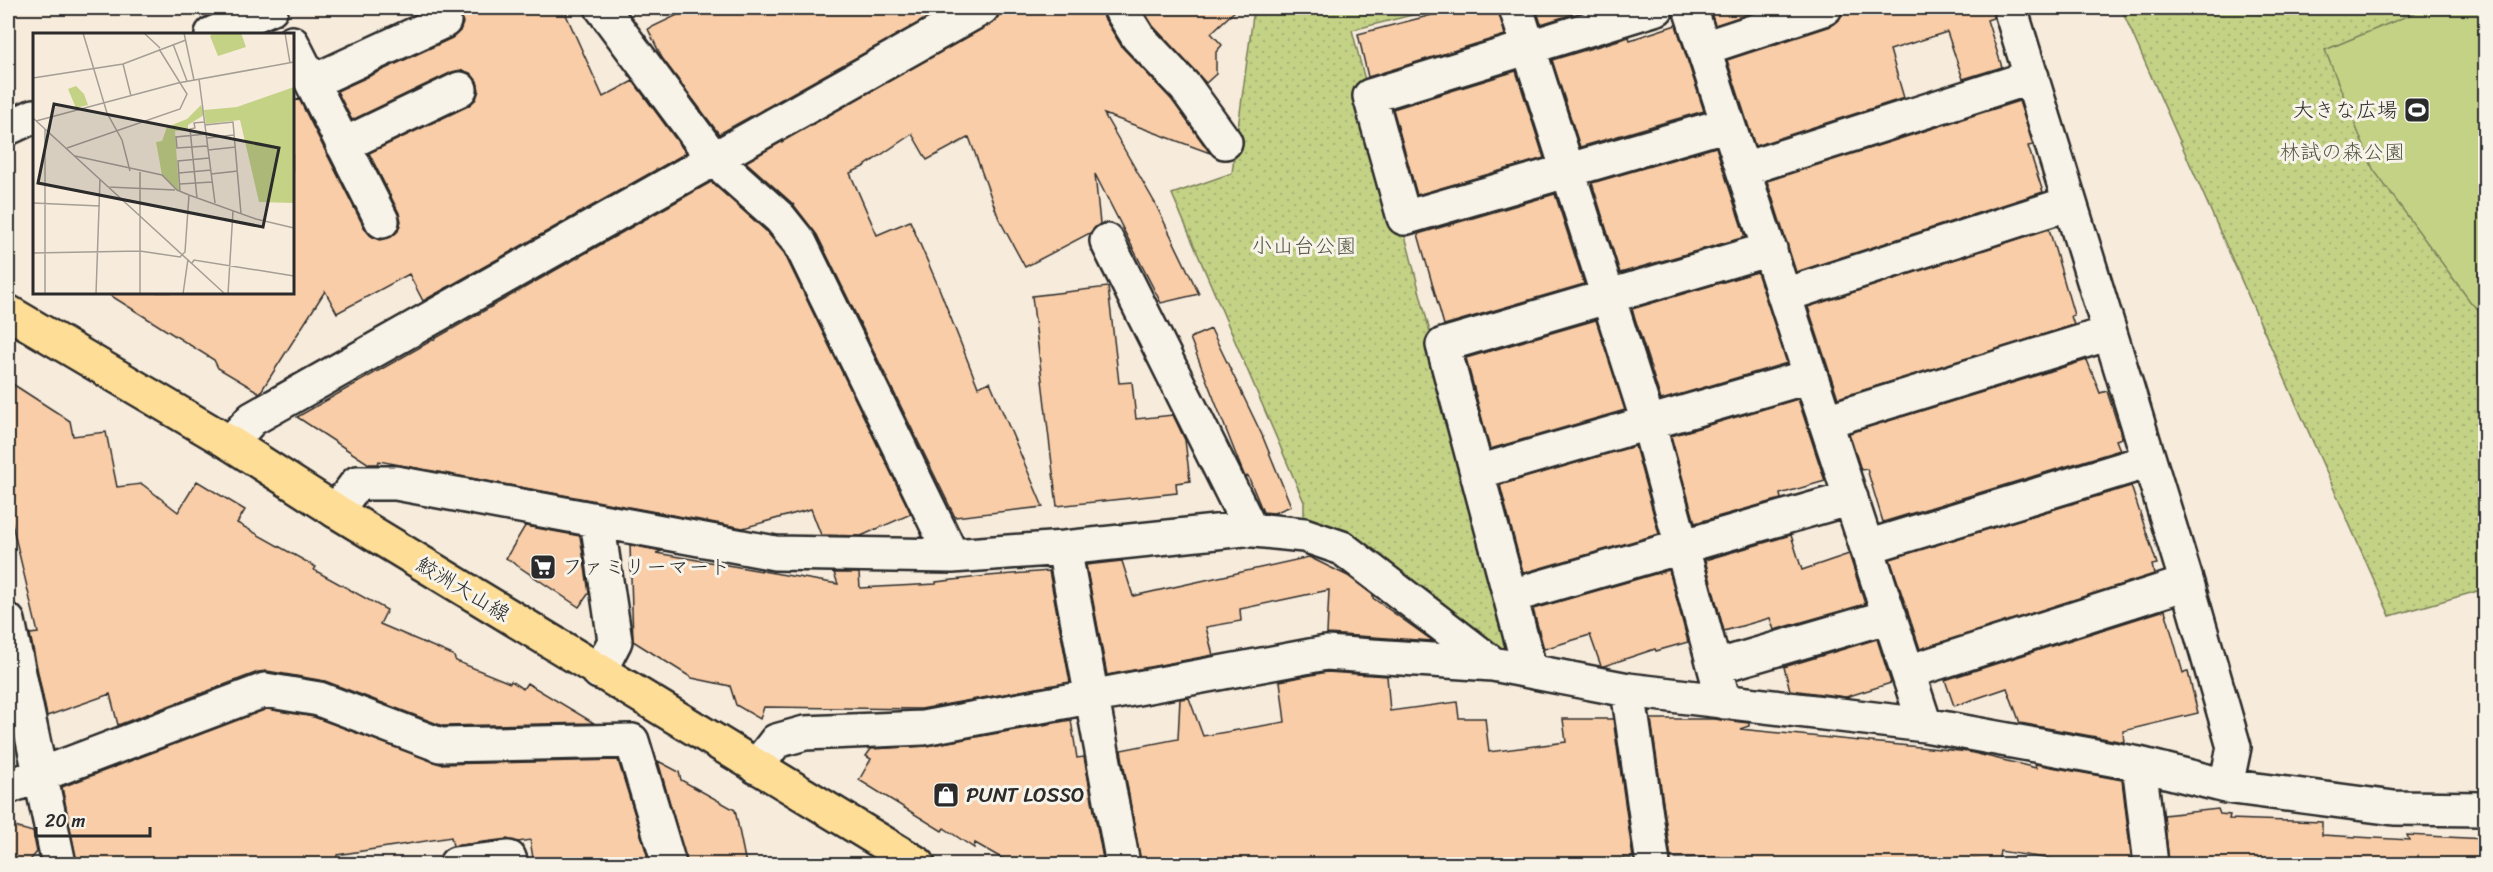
<svg xmlns="http://www.w3.org/2000/svg" width="2493" height="872" viewBox="0 0 2493 872" font-family="Sriracha,'Klee One',sans-serif">
  <defs>
    <pattern id="park-dots" width="8" height="8" patternUnits="userSpaceOnUse" patternTransform="scale(1.5)"><rect width="8" height="8" fill="#c4d286"/><path d="M2 2h.1M6 6h.1" fill="none" stroke="#a9b474" stroke-width="1.8" stroke-linecap="round"/></pattern>
  </defs>
  <rect width="100%" height="100%" fill="#f7ebdb"/>
  <filter id="ink" filterUnits="userSpaceOnUse"><feTurbulence type="fractalNoise" baseFrequency=".0167" numOctaves="2"/><feDisplacementMap in="SourceGraphic" scale="12" xChannelSelector="R" yChannelSelector="G"/><feConvolveMatrix kernelMatrix="1 2 1 2 8 2 1 2 1" color-interpolation-filters="sRGB"/></filter>
  <g filter="url(#ink)">
    <path fill="url(#park-dots)" stroke="#787e58" stroke-width="1.5" d="M1254,8H1440L1352,30L1517,669L1304,535V502L1172,194L1232,173Z
      M2121,8H2485V589L2390,616Z"/>
    <path fill="#c4d286" stroke="#787e58" stroke-width="1.5" d="M2426,8H2485V315L2472,304L2373,169L2325,50Z"/>
    <path fill="#f9cda7" stroke="#2b2b2b" stroke-width="1.5" d="M456,8H563L603,97L633,81L686,153L423,301L409,274L337,313L325,291L260,393L218,368L214,360L105,292H292V102L299,99L365,229L371,236L380,240L391,237L398,231L401,221L399,213L369,153L468,106L476,99L479,90L477,81L470,73L461,70L452,72L352,120L337,91L452,38L460,31L463,23L461,14Z
      M692,8H945L719,134L662,58L648,29Z
      M1001,8H1101L1104,18L1122,47L1172,100L1210,153L1104,114L1155,203L1199,294L1161,303L1095,174L1100,224L1090,233L1025,267L999,219L969,137L927,160L912,134L863,167L850,173L877,235L910,221L939,288L978,387L990,382L1043,507L955,517L817,235L793,204L746,162L991,24L998,17Z
      M1142,8H1238L1211,33L1222,45L1216,52V74L1206,83L1153,26Z
      M1459,8H1498L1505,35L1368,77L1358,34Z
      M1536,8H1571L1573,14L1541,24Z
      M1727,8H1767L1715,25L1711,13Z
      M1843,8H1992L1993,18L1987,20L2002,67L1963,79L1947,32L1890,50L1904,98L1755,146L1727,60L1831,26L1839,20Z
      M1676,25L1704,111L1580,147L1552,60L1629,37L1630,40Z
      M1516,71L1544,158L1417,195L1393,109Z
      M2019,101L2033,145L2028,146L2043,192L1796,272L1767,181Z
      M1716,147L1745,237L1620,273L1592,183Z
      M711,182L766,231L784,253L911,514L861,536L821,535L811,509L743,528L379,461L378,464H369L297,417Z
      M1555,194L1584,284L1444,325L1418,234Z
      M2049,229L2074,315L2071,316L2074,325L1838,398L1808,307Z
      M1757,272L1787,363L1661,400L1632,309Z
      M1108,287L1119,383L1132,382L1136,419L1173,415L1185,440L1190,481L1176,483L1177,493L1057,506L1032,296Z
      M1596,320L1625,410L1490,449L1466,358Z
      M1211,329L1262,435L1291,506L1274,513L1263,512L1248,476L1245,477L1240,465L1190,338Z
      M2087,360L2100,393L2107,391L2122,438L2116,440L2120,450L1883,522L1867,469L1861,470L1849,433Z
      M8,381L70,421L73,436L106,432L117,487L142,484L178,512L197,481L245,510L237,523L316,567L314,570L387,610L380,624L453,655L456,661L510,683L511,681L523,689L527,683L594,723L443,726L325,681L267,671L258,672L118,725L110,694L47,716L30,634L38,633L8,507Z
      M1798,399L1825,481L1780,494L1781,499L1695,523L1671,436Z
      M1635,446L1659,534L1523,573L1500,485Z
      M2131,486L2157,564L2152,565L2154,574L1920,649L1890,559Z
      M525,526L580,536L589,593L579,607L506,558Z
      M1791,535L1802,570L1849,554L1865,604L1774,630L1770,618L1724,631L1705,560Z
      M630,545L662,551L656,553L838,584L834,573H859L860,588L936,584V582L988,576L1049,571L1070,682L921,709L764,707L760,719L736,705L730,686L692,678L633,641Z
      M1309,557L1348,576L1373,595V598L1433,641L1327,634L1329,590L1240,609L1241,621L1206,627L1213,655L1107,675L1086,565L1122,561L1133,596Z
      M1669,570L1688,642L1656,651L1655,649L1604,666H1601L1590,635L1544,649L1533,609Z
      M2165,610L2183,673L2188,672L2198,713L2123,731L2124,742L2020,723L2007,688L1954,706L1945,680Z
      M1877,639L1891,683L1846,697L1790,690L1784,667Z
      M1327,672L1387,676L1390,711L1457,702L1459,718H1485L1489,752L1566,742L1563,719H1613L1633,858H1623L1624,864H1141L1121,750L1178,739L1180,699L1189,698L1203,736L1285,722L1280,681Z
      M267,709L314,717L440,764L618,760L650,864H534L530,840L518,842L507,839L453,846L451,837L337,855L336,864H77L62,787Z
      M1651,719H1714L1749,723V726L1740,729L1969,752L2036,768L2035,764L2122,780L2132,864H2083L2000,851L1998,863L1976,860L1910,862V864H1716L1720,857L1671,858Z
      M1071,720L1077,758L1084,757L1104,864H1012L975,843L974,848L944,828L942,831L859,780L871,759L866,756L871,749L926,746Z
      M658,761L679,772L681,780L735,810L746,864H687Z
      M2218,809L2220,814L2230,815L2229,819L2322,822V835L2409,840L2407,835L2486,839V864H2422L2418,856L2417,864H2169L2164,815Z
      M8,825L33,832L37,852L27,864H8Z"/>
    <g fill="none" stroke-linecap="round" stroke-linejoin="round">
      <defs>
        <path id="minor" d="M602,8L714,159L780,218L800,243L952,556
          M1120,8L1138,37L1186,88L1225,142
          M1516,8L1648,422L1724,702
          M1657,8L1370,96L1404,218L1728,124
          M1690,8L1925,725
          M2010,8L2187,583L2234,747L2226,786
          M212,34L271,8
          M292,43L382,221
          M1704,48L1825,8
          M312,82L444,21
          M8,128L34,116
          M343,145L460,89
          M1744,169L2032,77
          M1107,241L1251,530
          M1785,295L2070,203
          M1826,421L2110,333
          M230,443L252,419L982,8
          M1478,472L1811,376
          M336,511L357,483H396L775,553L952,556L1064,548L1244,529L1304,535L1342,548L1493,664L1628,690L1925,725L2139,764L2226,786L2394,808L2486,809
          M597,520L615,641L599,672
          M1867,547L2149,461
          M1064,548L1123,864
          M1511,596L1851,498
          M8,621L59,864
          M1715,667L1890,616
          M1530,671L1443,345L1770,249
          M1908,672L2187,583
          M1628,690L1653,864
          M632,741L669,864
          M2139,764L2151,864
          M756,767L776,741L805,733L923,728L1326,653L1493,664
          M8,787L265,690L319,699L440,745L632,741
          M456,864L509,858L511,864"/>
        <path id="major" d="M8,312L230,443L336,511L918,864"/>
      </defs>
      <use href="#minor" stroke="#2b2b2b" stroke-width="38"/>
      <use href="#major" stroke="#2b2b2b" stroke-width="38"/>
      <use href="#minor" stroke="#f7f3e8" stroke-width="33"/>
      <use href="#major" stroke="#fedd96" stroke-width="33"/>
    </g>
  </g>
  <defs>
    <symbol id="stadium-square" viewBox="-11 -11 22 22"><rect x="-9" y="-9" width="18" height="18" rx="4" fill="#2b2b2b" stroke="#f7f3e8"/><path d="M0-5a6.5 5 0 1 0 0 10a6.5 5 0 1 0 0-10ZM-3.5-1.8h7v3.6h-7Z" fill="#fff"/></symbol>
    <symbol id="supermarket-square" viewBox="-11 -11 22 22"><rect x="-9" y="-9" width="18" height="18" rx="4" fill="#2b2b2b" stroke="#f7f3e8"/><path d="M-6-5.5h2.5l.6 2H6L4.5 2H-2.5L-4.4-4H-6ZM-1.5 3.2a1.3 1.3 0 1 0 .1 0ZM3 3.2a1.3 1.3 0 1 0 .1 0Z" fill="#fff"/></symbol>
    <symbol id="shop-square" viewBox="-11 -11 22 22"><rect x="-9" y="-9" width="18" height="18" rx="4" fill="#2b2b2b" stroke="#f7f3e8"/><path d="M-5-2.5h2.3a2.7 3.5 0 0 1 5.4 0H5L5.5 6h-11ZM-1.5-2.5h3a1.5 2.3 0 0 0-3 0Z" fill="#fff"/></symbol>
  </defs>
  <g fill-rule="evenodd">
    <use href="#stadium-square" x="2402" y="95" width="30" height="30"/>
    <use href="#supermarket-square" x="528" y="552" width="30" height="30"/>
    <use href="#shop-square" x="931" y="780" width="30" height="30"/>
  </g>
  <g text-anchor="middle" dominant-baseline="central" stroke-width="6" stroke-linejoin="round" paint-order="stroke">
    <g font-size="21" fill="#2b2b2b" stroke="#f7f3e8" text-anchor="start">
      <text x="2398" y="110" text-anchor="end">大きな広場</text>
      <text x="562" y="567">ファミリーマート</text>
      <text x="966" y="795">PUNT LOSSO</text>
    </g>
    <g font-size="21" fill="#515542" stroke="#f7f3e8">
      <text x="2342" y="152">林試の森公園</text>
      <text x="1304" y="246">小山台公園</text>
    </g>
    <g font-size="21" fill="#2b2b2b" stroke="#f7f3e8">
      <text transform="translate(463 589) rotate(31)">鮫洲大山線</text>
    </g>
  </g>
  <g transform="translate(33 33)">
    <rect width="261" height="261" fill="#f7ebdb"/>
    <path d="M43,53L51,61L55,72L43,75L35,56ZM261,54V170L226,169L207,87L173,91L171,77L204,74ZM168,72L171,82L155,92V97L142,98L146,158L129,142L123,109L129,108L134,94L154,86Z" fill="#c4d286"/>
    <path d="M180,0H208L213,14L185,23L177,3ZM261,84V104L230,112L225,93ZM261,110V150L244,149L230,116Z" fill="#c4d286"/>
    <path fill="none" stroke="#a59e95" stroke-width="1.5" d="M50,0L74,80L89,107L97,138M111,0L127,15M151,0L161,47M252,0L257,30M140,11L154,48M90,31L98,63M0,45L90,31L153,7M166,46L182,170M0,85L192,261M3,88L145,50L261,29M172,92L200,89L208,181M173,101L143,104L144,115L174,113M174,105L201,102M34,115L147,76L154,61L126,16M175,117L203,114M42,123L129,142L144,157L156,162L223,186L261,195M146,140L178,137M178,141L205,138M147,151L179,149M75,154L142,157M147,159L145,128L176,125M164,165L157,96L162,95L161,90L171,89M0,170L67,173M0,220L107,218L147,224L152,219L156,162M159,230L161,227L261,243M12,261V96M63,261L67,146M107,261V139M150,261L155,226M195,261L200,178"/>
    <path fill="#2b2b2b" fill-opacity="0.15" stroke="#2b2b2b" stroke-width="3" d="M21,71L246,115L230,194L5,150Z"/>
    <rect width="261" height="261" fill="none" stroke="#2b2b2b" stroke-width="3"/>
  </g>
  <rect width="2493" height="872" fill="none" stroke="#f7f3e8" stroke-width="30"/>
  <rect x="15" y="15" width="2463" height="842" fill="none" stroke="#2b2b2b" stroke-width="2" filter="url(#ink)"/>
  <path d="M36 827v9h114v-9" fill="none" stroke="#2b2b2b" stroke-width="3"/>
  <text x="45" y="827" font-size="18" fill="#2b2b2b" stroke="#f7f3e8" stroke-width="4.5" paint-order="stroke">20 m</text>
</svg>
